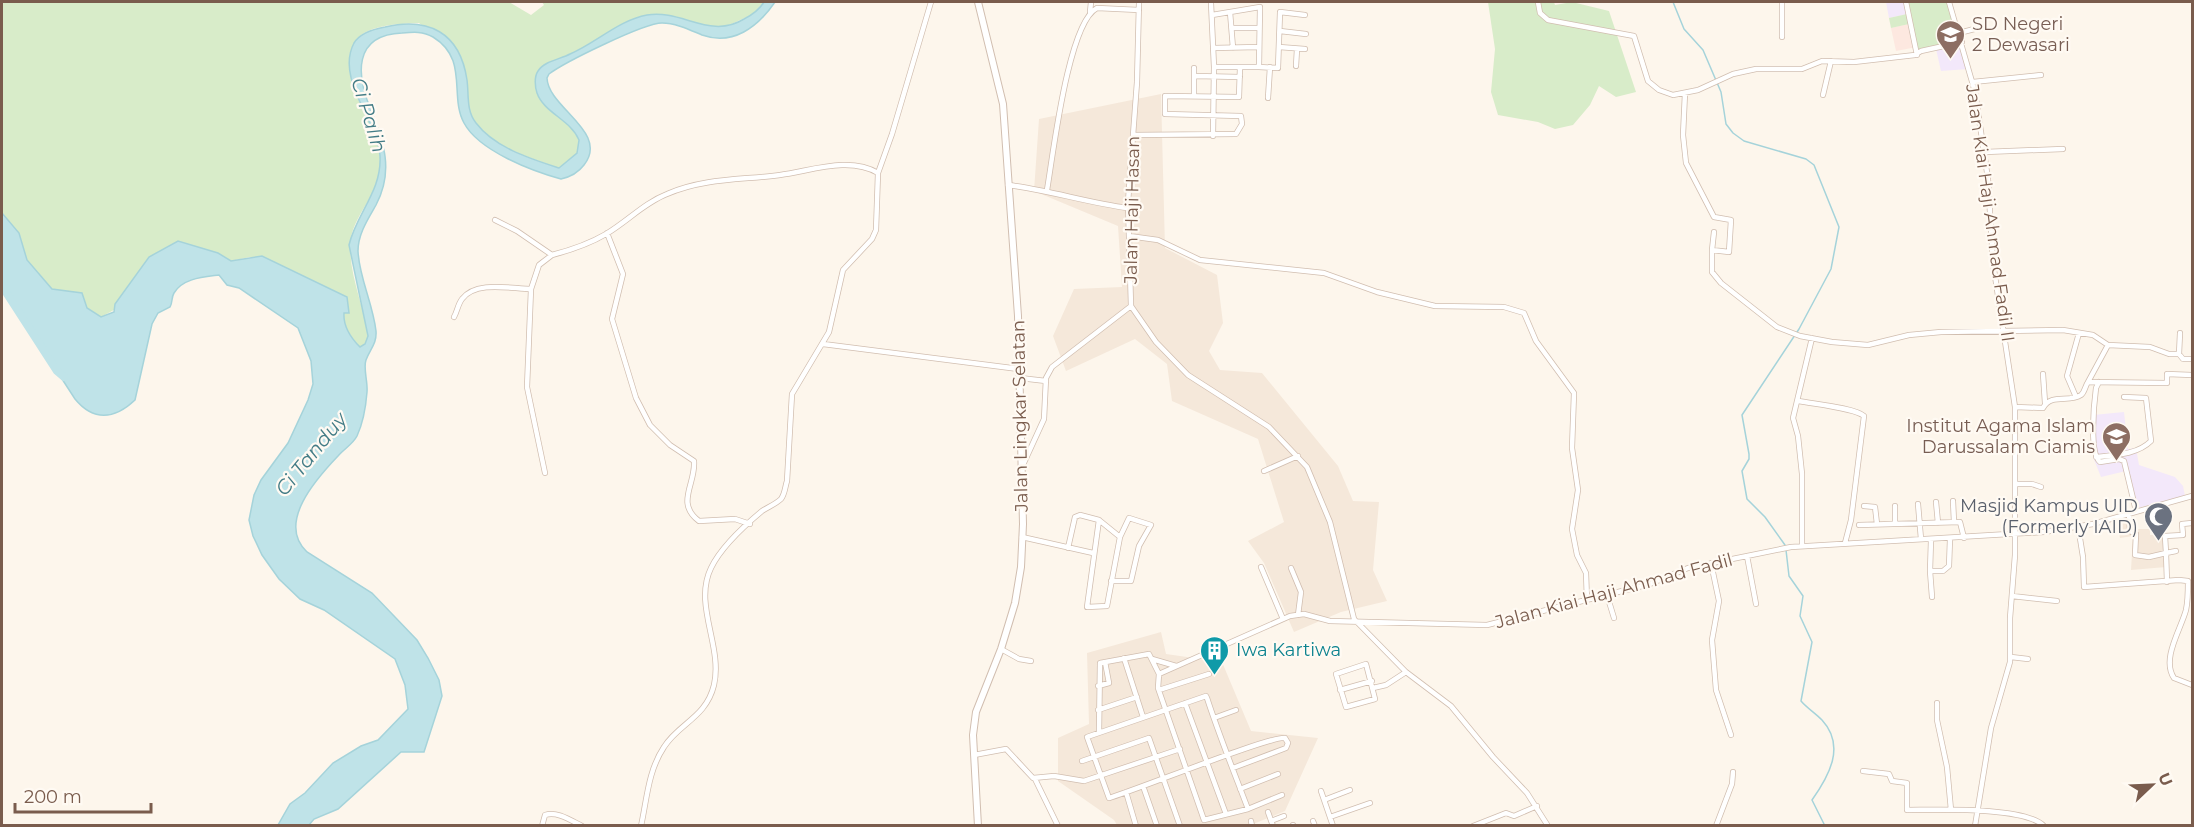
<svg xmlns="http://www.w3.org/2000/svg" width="2194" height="827" viewBox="0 0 2194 827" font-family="Montserrat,sans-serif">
  <rect width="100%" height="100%" fill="#fdf6ec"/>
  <path fill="#f5e8da" d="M1161,94L1165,248L1217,275L1223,323L1209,351L1220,370L1262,373L1338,466L1353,501L1379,502L1373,570L1387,601L1341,612L1294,632L1264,563L1248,541L1284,522L1258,439L1172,401L1167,364L1135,339L1066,371L1053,336L1074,289L1122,287L1118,226L1034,191L1039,119Z
    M2131,515L2132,529H2150V535H2165L2166,567L2131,570L2133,536L2120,538L2116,519Z
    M1161,632L1166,654L1222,662L1251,731L1318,738L1285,811L1251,825H1117L1114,820L1058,781V738L1089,724L1087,653Z"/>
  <path fill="#fde8e0" d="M1912,23L1917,47L1896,51L1891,28Z"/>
  <path fill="#f3e8fa" d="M1886,2H1904L1907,14L1889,18Z
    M1960,44L1968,69L1941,71L1936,49Z
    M2124,412L2128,449L2136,448L2139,465L2175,477L2183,486L2185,496L2133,509L2126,471L2101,477L2093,457V415Z"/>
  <path fill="#d8ecc9" d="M2,2H509L531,15L544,5L542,2H764L753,14L723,28L707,27L685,19L614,29L578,51L551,62L535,79C540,112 567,113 579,140L577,153L559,168C531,158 482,145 471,114C464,97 467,76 461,59C457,50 428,31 419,23C400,24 362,24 353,45C339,84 374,118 380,154C386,190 355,210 351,239C347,272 364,304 368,337L365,344L360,347C351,337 343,327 344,313H348L250,257L231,261L218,253L101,317L87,308L82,293L52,289L27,260L19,233L2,213Z
    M1488,2H1554L1555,5L1572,2L1609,11L1636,92L1616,97L1599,86L1590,105L1573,125L1555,129L1538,122L1498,115L1491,92L1495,49Z
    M1907,2H1947L1959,42L1918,50Z
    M1907,14L1909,24L1891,28L1889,18Z"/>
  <path fill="#bfe3e8" stroke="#a5d3da" stroke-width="1.5" d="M764,2H775C758,27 733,46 702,35C690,30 676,23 662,23C644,23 565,62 549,74L547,78C548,108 610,132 584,165C578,173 570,177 561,179C532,171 479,151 464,123C449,96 469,59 433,37C423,31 413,32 402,33C353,35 356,75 371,110C384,143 394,171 376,205C368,219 358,234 358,251C359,277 373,304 376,331C377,344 370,349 366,360C363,368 368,382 367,392C366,405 363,423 357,436C353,444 344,449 338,456C317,478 276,523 307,552L372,593L417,640L428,658L439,680L442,696L424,752H401L338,809L314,819L309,825H278L290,804L305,793L333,763L361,746L378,740L408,709L405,685L395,659L324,610L300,599L279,579L262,555L253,536L249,520L254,495L261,480L288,443L308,400L313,384L311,361L298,328L239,288L227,285L219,275C204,277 183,278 174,293C171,298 173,302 170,307L158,313L152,324L135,400C114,420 93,421 75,399L16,308L2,291V213L19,233L27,260L52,289L82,293L87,308L101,317L114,312L115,304L149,257L178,241L218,253L231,261L262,256L347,297L349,313H344C343,327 351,338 360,347L365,344L368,336L349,245C356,214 382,191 380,156C378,122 335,79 354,43C360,33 374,29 385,27C428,17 460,32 467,80C469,94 466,111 476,123C495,148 531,159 559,168L577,153L579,140C571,120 544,113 537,93C535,87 534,77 538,71C544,61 561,59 570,54C596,43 619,20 647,15C682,9 710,40 744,19C752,15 759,10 764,2Z"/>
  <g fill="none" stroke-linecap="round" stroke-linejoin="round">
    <path stroke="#a5d3da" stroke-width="1.5" d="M1673,2L1684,29L1703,50L1721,92L1726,124L1733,133L1744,141L1806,159L1814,165L1839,227L1831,269L1799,329L1742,415L1749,454V459L1742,471L1747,499L1765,517L1785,545
      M1786,550L1789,576L1803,596L1800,616L1812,642L1801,701C1807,708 1815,713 1822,720C1846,746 1829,776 1812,800L1825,826"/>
    <path stroke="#bfe3e8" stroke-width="8" d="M2,286L57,371L64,377"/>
    <defs>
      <path id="minor" d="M1139,2L1137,82L1128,202L1131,306L1156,342L1188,375L1269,427L1307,467L1330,522L1354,619L1406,672L1451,706L1493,757L1527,793L1548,826
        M1538,2L1540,13L1548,20L1634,36L1648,81L1659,90L1673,95L1698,90L1733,74L1756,69H1802L1822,61L1854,62L1915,55L1921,51L1962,42
        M1906,2L1917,55
        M1949,2L1975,92L1988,179L1993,263L2015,407V555L2010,618V662L1991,728L1975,826
        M1211,3L1214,67H1259L1260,7L1212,15
        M1090,12L1091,2
        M1230,12L1233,48
        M1232,28H1259
        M1280,31L1306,34
        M1959,33L1982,27
        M1782,37V2
        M1279,47L1305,49
        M1213,48L1259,47
        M1296,66L1297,49
        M1259,67L1278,68L1280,12L1305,15
        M1195,76L1240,77
        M1973,82L2041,75
        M1685,93L1683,135L1686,163L1714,217L1731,220L1729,252L1712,250V272L1721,283L1777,327L1800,336L1832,342L1868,345L1909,335L1941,332L2063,330L2093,335L2108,345L2150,347L2169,354H2179L2183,359H2192
        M1823,95L1831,61
        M1194,96V68
        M1268,98L1270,67
        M1133,135L1236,134L1242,124L1241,116L1165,114V96L1239,97L1240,67
        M1213,136L1214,67
        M1985,152L2063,149
        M1008,185C1049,190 1088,203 1128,208
        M1047,190C1053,156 1068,23 1097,8L1139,10
        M495,220L517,231L552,255C571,250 589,244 606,234C628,221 644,203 667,194C704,178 742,180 780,175C811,171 849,156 878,173L892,134L931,2
        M607,233L623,274L612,319L636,398L650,425L670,445L694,461C696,484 675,503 699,521L735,519L750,524
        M1129,236L1158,240L1200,260L1324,273L1377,292L1435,306L1504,307L1524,313L1536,341L1574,393L1572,448L1578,490L1572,529L1577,555L1586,573L1587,600
        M1712,250L1714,232
        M531,289L527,387L545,473
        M454,317C457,312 458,304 462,299C476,280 512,289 531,289L539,265L552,255
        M823,344L1019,369
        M2179,354L2180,333
        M2043,374L2045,403
        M1020,378L1046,381
        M2088,382L2108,345
        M2099,382L2096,388C2094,403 2089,453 2100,462L2119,459L2124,461L2136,511
        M2076,397L2067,376L2079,333
        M1799,401C1814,404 1855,408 1864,416L1851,520L1845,543
        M2015,407L2043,408C2051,393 2069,403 2081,395C2085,392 2085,386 2088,382L2167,383V374L2192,375
        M2096,457C2114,455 2137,455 2151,441L2146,398L2124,397
        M1022,467L1044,419L1046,378L1052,367L1131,306
        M1264,471L1298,456
        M2016,484H2032L2041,487
        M1953,501L1954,522
        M1936,502L1938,523
        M1918,504L1921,539
        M1864,506L1875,507L1877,524
        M1895,506V524
        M2129,513L2130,531L2136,534L2135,555L2149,557L2166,553L2167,582
        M1099,520L1120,537L1107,606L1087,607Z
        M1859,525L1960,522L1964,538
        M2078,526L2083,557L2084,587L2179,580L2188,581C2188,591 2188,601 2186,610C2181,629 2161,659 2174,678L2192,685
        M1022,537L1093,553
        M1931,540L1930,571H1943L1949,566L1950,539
        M1802,546V474L1798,436L1793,418L1812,338
        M1068,548L1075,517L1080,515L1099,520
        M2176,551L2166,553L2165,536L2183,535L2182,524L2192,523
        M1747,556L1756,604
        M1711,563L1719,601L1712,640L1716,690L1731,735
        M1261,567L1283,619
        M1291,568L1301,592L1298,615
        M1930,571L1932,597
        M1111,581H1131L1139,546L1151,525L1129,518L1120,537
        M1607,595L1614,618
        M2012,596L2057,601
        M1001,649L1019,659L1031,661
        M2011,657L2028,659
        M1124,658L1143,717
        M1152,659L1176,666
        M1366,664L1375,699L1346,707L1336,674Z
        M1098,686L1109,683L1105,662
        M1373,688L1386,685L1406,672
        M1159,690L1209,674
        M1340,690L1372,681
        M1185,703L1226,814
        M1937,703V720L1947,767L1951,810
        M1098,710L1137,697
        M1214,718L1236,710
        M1099,732L1100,663L1149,654L1159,674
        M974,755L1006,749L1033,778L1054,776L1084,781L1180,749
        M1082,761L1149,738L1180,826
        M1233,768L1286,748L1288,743L1285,738C1272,735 1134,791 1109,798L1087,737L1206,696L1207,698C1219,735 1234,772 1248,809
        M1863,771L1889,774L1892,781L1907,783V810C1936,810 2024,806 2044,826
        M1035,779L1058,826
        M1143,786L1157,826
        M1240,789L1278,774
        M1321,791L1333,826
        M1126,792L1136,826
        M1282,795L1248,809L1204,820L1158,688L1159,674L1290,616L1304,614L1330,621L1487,625L1650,584L1688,568L1791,547L2044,532L2093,524L2192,496
        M1324,800L1350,790
        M1268,812L1273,826
        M1330,817L1370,803
        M1251,821L1252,826
        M1271,821L1284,816
        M1313,821L1315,826
        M1293,825V826
        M542,826L545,815C557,811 570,820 582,826
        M641,826C647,799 648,771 664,747C679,723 706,718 714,685C723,646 693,605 711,568C721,547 744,526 762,511C768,507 776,504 781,499C785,494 785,487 787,481L792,394L829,332L843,270L872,239L876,230L878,173
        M1473,826L1506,813L1514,816L1537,806
        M1716,826L1732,784L1733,772"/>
      <path id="tertiary" d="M978,826L973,735L976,712L1001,649L1015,603L1021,567L1023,524L1018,316L1003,104L978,2"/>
    </defs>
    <use href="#minor" stroke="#d1beb0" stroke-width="6"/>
    <use href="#tertiary" stroke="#d1beb0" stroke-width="8"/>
    <use href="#minor" stroke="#fff" stroke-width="4.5"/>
    <use href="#tertiary" stroke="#fff" stroke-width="6"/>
  </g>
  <defs>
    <symbol id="school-pin" viewBox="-11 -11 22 30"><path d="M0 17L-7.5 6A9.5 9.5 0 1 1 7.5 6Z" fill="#8d6e63" stroke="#fffaf3"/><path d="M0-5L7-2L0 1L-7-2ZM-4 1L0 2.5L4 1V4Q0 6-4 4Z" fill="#fff"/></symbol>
    <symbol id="university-pin" viewBox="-11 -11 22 30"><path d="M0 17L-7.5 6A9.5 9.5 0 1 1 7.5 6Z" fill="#8d6e63" stroke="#fffaf3"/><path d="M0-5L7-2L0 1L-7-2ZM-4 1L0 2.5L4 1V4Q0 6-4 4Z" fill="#fff"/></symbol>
    <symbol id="mosque-pin" viewBox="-11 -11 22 30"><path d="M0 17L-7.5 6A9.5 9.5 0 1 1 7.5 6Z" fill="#6b7280" stroke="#fffaf3"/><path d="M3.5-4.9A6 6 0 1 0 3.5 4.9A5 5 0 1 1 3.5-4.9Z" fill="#fff"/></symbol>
    <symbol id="building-pin" viewBox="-11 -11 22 30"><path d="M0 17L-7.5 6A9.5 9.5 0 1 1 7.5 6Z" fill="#0f9aa8" stroke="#fffaf3"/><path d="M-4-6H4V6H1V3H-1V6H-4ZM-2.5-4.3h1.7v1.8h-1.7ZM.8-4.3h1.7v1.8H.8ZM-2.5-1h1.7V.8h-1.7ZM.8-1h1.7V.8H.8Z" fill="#fff"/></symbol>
  </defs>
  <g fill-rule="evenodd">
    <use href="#school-pin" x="1934" y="18" width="33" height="45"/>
    <use href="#university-pin" x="2100" y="420" width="33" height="45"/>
    <use href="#mosque-pin" x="2142" y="500" width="33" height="45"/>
    <use href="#building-pin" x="1198" y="634" width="33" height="45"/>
  </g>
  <g text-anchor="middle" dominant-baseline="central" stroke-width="4.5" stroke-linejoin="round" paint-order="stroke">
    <g font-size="18" fill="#785e54" stroke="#fffaf3" text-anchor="start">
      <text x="1972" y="24">SD Negeri<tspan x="1972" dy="21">2 Dewasari</tspan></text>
      <text x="2095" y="426" text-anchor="end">Institut Agama Islam<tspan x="2095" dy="21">Darussalam Ciamis</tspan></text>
    </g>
    <g font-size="18" fill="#7a5c4d" stroke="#fffaf3">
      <text transform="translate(1132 210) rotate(-89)">Jalan Haji Hasan</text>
      <text transform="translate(1990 213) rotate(82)">Jalan Kiai Haji Ahmad Fadil II</text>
      <text transform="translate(1020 416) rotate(-91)">Jalan Lingkar Selatan</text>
      <text transform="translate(1614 591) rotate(-15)">Jalan Kiai Haji Ahmad Fadil</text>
    </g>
    <g font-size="18" fill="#5b616d" stroke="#fffaf3" text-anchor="end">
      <text x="2138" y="506">Masjid Kampus UID<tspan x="2138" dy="21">(Formerly IAID)</tspan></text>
    </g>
    <g font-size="18" fill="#0d838f" stroke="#fffaf3" text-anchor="start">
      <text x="1236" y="650">Iwa Kartiwa</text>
    </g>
    <g font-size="20" font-style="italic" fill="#437c86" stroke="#fffaf3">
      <text transform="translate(369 115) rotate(73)">Ci Palih</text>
      <text transform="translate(311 454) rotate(-51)">Ci Tanduy</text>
    </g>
  </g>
  <rect width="2194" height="827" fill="none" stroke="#7a5c4d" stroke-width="6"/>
  <g transform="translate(2152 785) rotate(67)" stroke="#fffaf3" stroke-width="4.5" paint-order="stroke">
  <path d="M0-4.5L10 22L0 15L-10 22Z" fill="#7a5c4d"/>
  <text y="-9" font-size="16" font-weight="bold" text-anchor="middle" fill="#7a5c4d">U</text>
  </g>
  <path d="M15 803v9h136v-9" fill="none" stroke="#7a5c4d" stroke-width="3"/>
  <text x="24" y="803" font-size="18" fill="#7a5c4d" stroke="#fffaf3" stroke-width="4.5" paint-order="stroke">200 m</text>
</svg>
